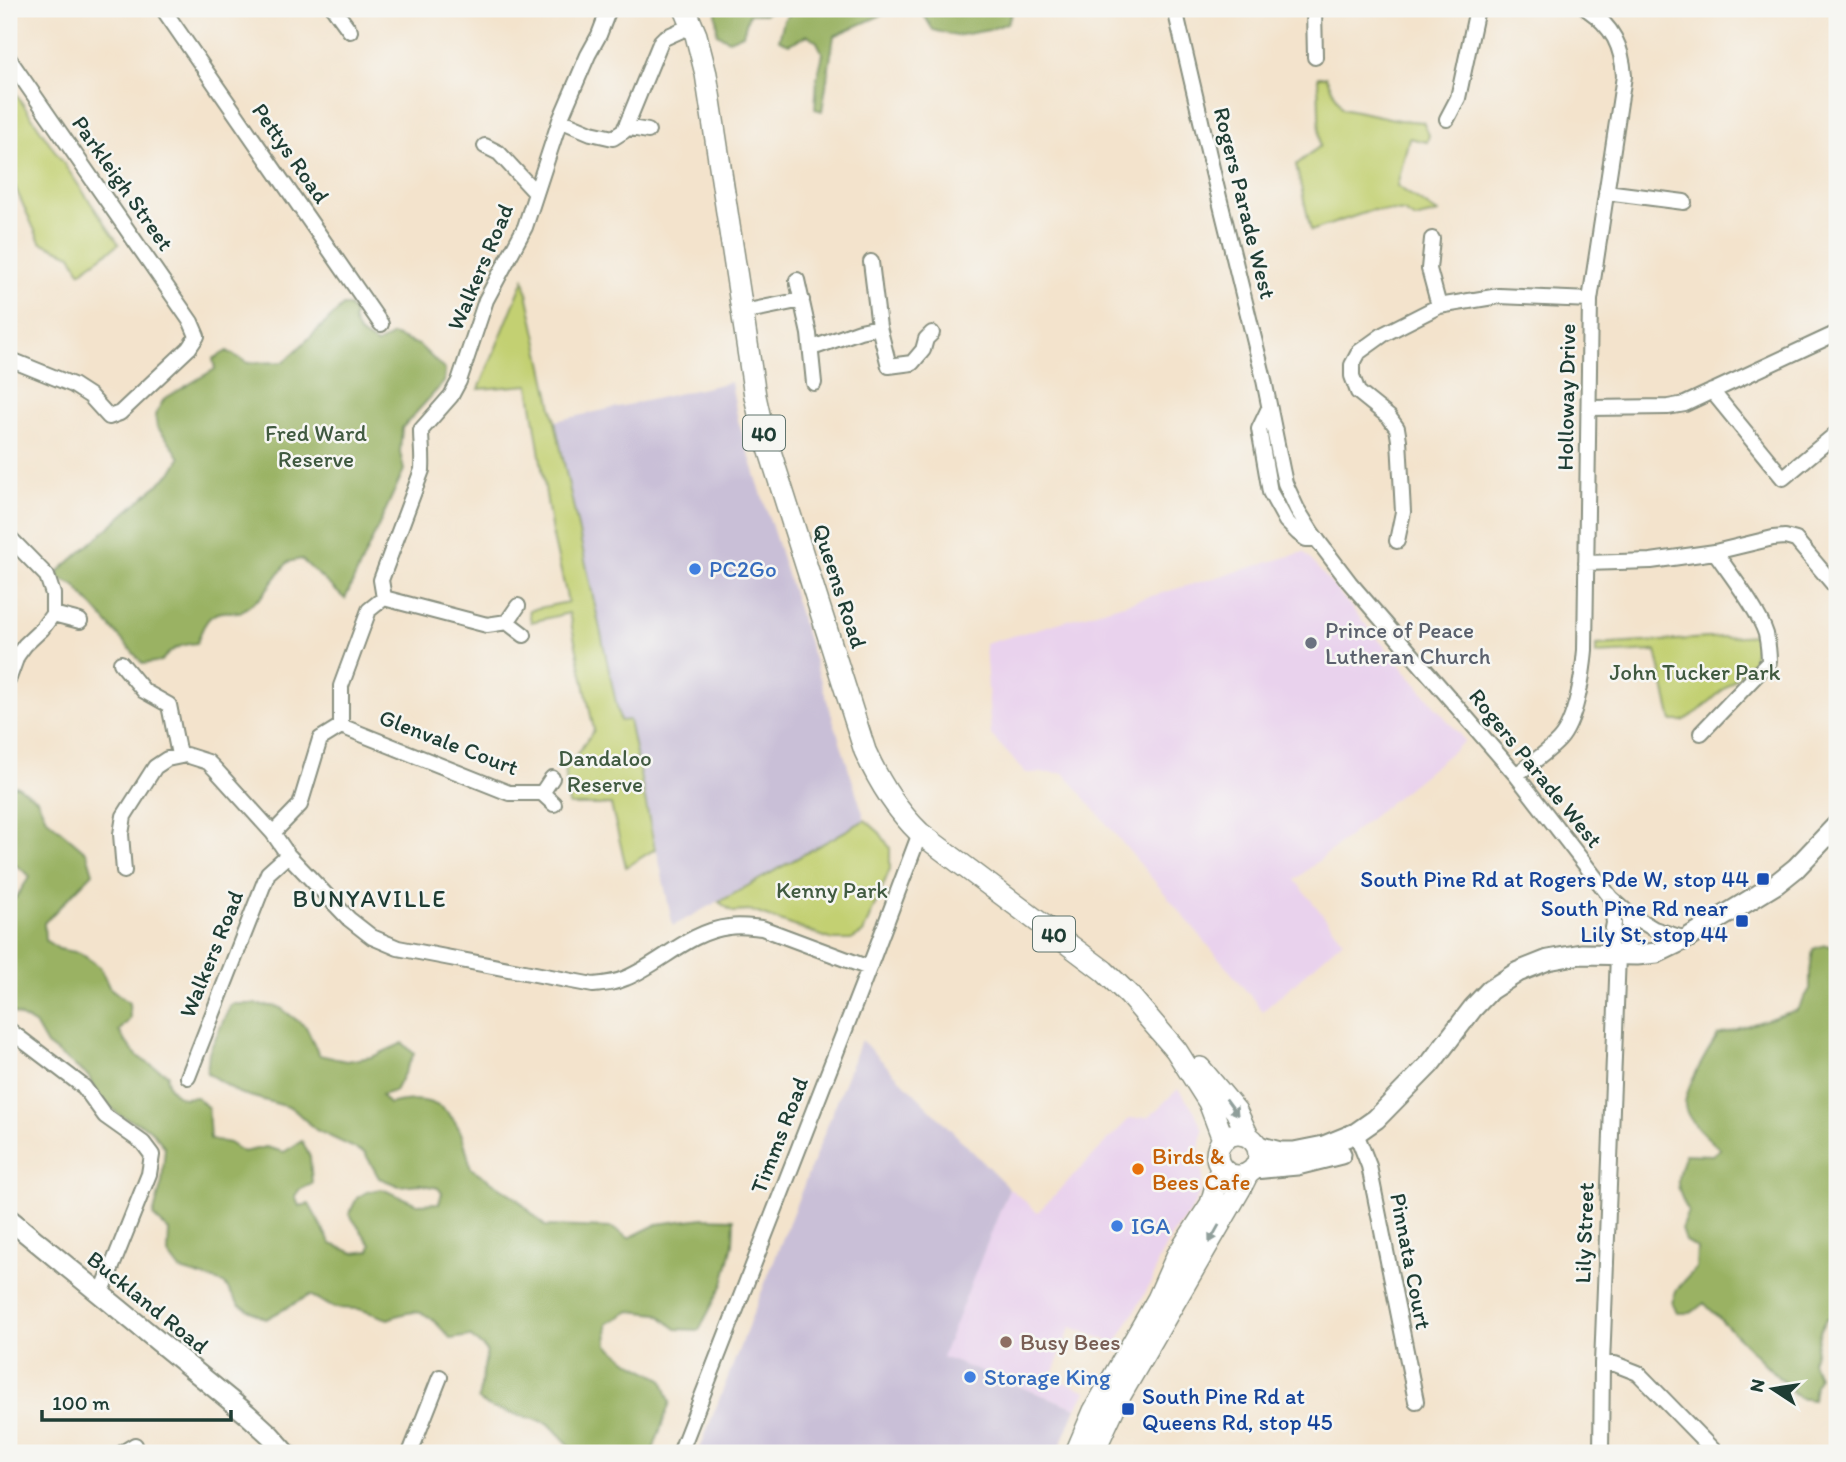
<svg xmlns="http://www.w3.org/2000/svg" width="1846" height="1462" viewBox="0 0 1846 1462" font-family="Itim,sans-serif">
  <rect width="100%" height="100%" fill="#f6f6f2"/>
  <filter id="ink" filterUnits="userSpaceOnUse"><feTurbulence type="fractalNoise" baseFrequency=".0143" numOctaves="2"/><feDisplacementMap in="SourceGraphic" scale="14" xChannelSelector="R" yChannelSelector="G"/><feConvolveMatrix kernelMatrix="1 2 1 2 8 2 1 2 1" color-interpolation-filters="sRGB"/></filter>
  <filter id="wash" filterUnits="userSpaceOnUse"><feTurbulence type="fractalNoise" baseFrequency=".00686" numOctaves="4" result="noise"/><feDisplacementMap in="SourceGraphic" scale="28" xChannelSelector="R" yChannelSelector="G"/><feGaussianBlur stdDeviation="1.57" result="paint"/><feColorMatrix in="noise" values="0 0 0 0 0 0 0 0 0 0 0 0 0 0 0 0 0 1.4 0 .05"/><feComposite in="paint" operator="in"/></filter>
  <g filter="url(#wash)">
    <rect width="100%" height="100%" fill="#f3e3cc"/>
    <path fill="#e9d2ed" d="M1304,552L1465,741L1295,880L1343,940L1263,1011L1064,773H1026L991,735L985,644Z
      M1178,1089L1194,1110L1203,1130L1199,1148L1200,1162L1203,1176L1201,1190L1192,1209L1172,1235L1158,1261L1153,1279L1116,1344L1071,1327L1051,1377L1087,1391L1076,1408L941,1357L1009,1188L1038,1212L1129,1119L1149,1117Z"/>
    <path fill="#c9bfd7" d="M731,382L738,420L865,820L673,926L629,720L620,721L555,421Z
      M861,1040L1009,1188L942,1357L1076,1408L1058,1453H698Z"/>
    <path fill="#c3d072" stroke="#718653" stroke-width="2" d="M1318,77H1326L1342,108L1399,120L1423,122L1429,135L1427,142L1409,138L1397,186L1438,213L1415,219L1404,212L1373,210L1311,231L1296,165L1320,146Z
      M9,84L119,244L80,272L71,255L40,242L9,174Z
      M524,279L620,721L629,720L655,849L626,867L611,805H569L565,768L572,761L594,730L569,613L531,622L529,610L568,602L552,533L529,385L479,389Z
      M1756,635L1754,659L1744,671L1699,711L1683,721H1672L1656,651L1596,654V645Z
      M865,820L880,833L890,848V869L863,933L851,940H833L752,911L733,912L719,902Z"/>
    <path fill="#9ab264" stroke="#5c784c" stroke-width="2" d="M716,9H774L764,14H749L743,34L729,40L717,34Z
      M789,9H905L893,10L834,36L822,111L815,109L817,78L823,54L817,42L808,35L789,44L779,40L784,20L791,12Z
      M920,9H1014L1007,23L989,30L956,36L933,30Z
      M343,306H349L355,314L353,320L359,333L377,344L393,335L419,345L445,370L444,382L402,428L400,452L404,470L345,599L301,559L288,562L260,598L239,613C212,608 205,618 197,643C179,645 174,647 161,661L143,664L74,585L59,579V571L171,473L180,458L169,441L157,427L155,415L164,399L215,369L213,359L227,351L248,363L284,362Z
      M16,785L37,799L46,818L87,853L93,873L44,923L45,940L59,949L80,953L100,967L109,987L129,1003L130,1019L119,1031C135,1058 141,1060 168,1074C165,1085 173,1095 184,1098C188,1098 193,1097 197,1097L208,1108L210,1139L229,1143L243,1152L266,1147L284,1152L302,1141L310,1157L312,1184L299,1190L295,1196L299,1206L309,1204L331,1244L354,1253L369,1251L371,1245L349,1214L357,1198L367,1192L382,1189L417,1204L439,1203L442,1193L438,1188L420,1184L399,1186L379,1178L365,1153L316,1130L292,1108L239,1093L207,1073L209,1052L231,1004H254L279,1007L306,1027L319,1055L346,1061L372,1057L403,1043L414,1054L395,1091L381,1095L389,1104C416,1097 441,1098 457,1125C465,1137 467,1155 471,1168L515,1197L545,1226L612,1228L629,1238L657,1224L703,1218L734,1219L733,1244L723,1284L699,1330L676,1329L658,1314L630,1311L607,1324L608,1345L630,1362L662,1379L670,1402L652,1453H577L548,1423L492,1408L478,1400L487,1351L470,1336L451,1339C427,1313 423,1305 388,1319L359,1309L334,1308L310,1295L266,1319L239,1305L224,1283L180,1270L168,1254L169,1231L153,1216L162,1182L165,1147L149,1128L119,1115L100,1097L88,1076L47,1045L35,1024L9,1011V900L15,899L30,876L9,860V789Z
      M1825,945L1837,947V1319L1827,1318C1816,1332 1819,1345 1812,1361L1818,1377L1815,1385L1813,1400L1799,1398L1704,1303L1691,1313H1677L1672,1303L1677,1289L1696,1268L1697,1248L1685,1241L1681,1229L1688,1211C1675,1186 1675,1180 1685,1154L1712,1155L1720,1149C1710,1139 1687,1122 1685,1106C1684,1090 1708,1050 1718,1035L1797,1010L1810,989V972L1813,949Z"/>
  </g>
  <g filter="url(#ink)">
    <g fill="none" stroke-linecap="round" stroke-linejoin="round">
      <defs>
        <path id="street" d="M163,9L381,324
          M334,9L350,31
          M1175,9L1215,181L1263,375L1282,469L1285,483L1297,509L1312,533L1350,583L1516,775L1611,898L1629,914V933L1624,955
          M1314,9L1315,57
          M9,59L191,322L197,336L189,348L120,413L109,417L90,396L73,385L9,359
          M1447,119L1458,98L1477,9
          M560,120L591,133L613,138L624,131L661,41L664,38L693,25
          M625,127L648,131
          M485,146L499,153L535,192
          M1606,192L1684,202
          M1432,239L1429,269L1439,306
          M797,280L809,334L814,383
          M743,312L802,300
          M879,327L889,366L912,363L923,350L926,339L932,333
          M810,345L818,346L860,331L879,327L871,262
          M1712,391L1783,478L1837,433
          M1269,408L1259,429L1270,492L1286,521L1298,533L1306,539H1317
          M1589,408L1668,407L1685,404L1837,333
          M9,537L47,576L53,594V614L42,629L25,645L17,656L9,678
          M1397,541L1403,512L1399,440L1397,428L1389,417L1358,392L1352,376V365L1359,352L1384,334L1439,306L1499,296L1590,300
          M1586,563L1651,561L1715,552L1773,538L1785,537L1796,540L1834,585
          M384,598L487,625L507,622
          M518,606L507,622L524,635
          M53,614L80,621
          M121,663L144,691L169,705L179,755
          M341,726L509,793H542
          M1701,733L1769,662C1769,653 1768,644 1766,634C1759,611 1730,574 1715,552
          M1516,775C1530,764 1547,753 1559,740C1576,722 1583,674 1585,650L1590,300L1624,76C1622,46 1613,27 1587,9
          M552,778L542,793L554,804
          M273,833L300,805L320,739L341,726V686L369,610L384,598L381,580L422,470C423,456 421,444 421,430L451,396L459,381L486,300L525,227L560,120L588,55L599,35L609,9
          M124,871L121,834L124,816L155,767L167,759L186,755L208,762L215,769L273,833L288,855L349,919L372,937L398,948L593,985C605,984 615,983 626,978C660,964 690,931 729,927C740,925 751,927 762,928L869,968
          M1629,914L1654,929L1686,939
          M1608,955L1614,923L1611,898
          M1618,955L1602,1364H1615L1638,1373L1716,1453
          M9,1030L84,1087L105,1116L143,1143L152,1155L149,1174L101,1294
          M188,1077L268,873L288,855
          M1356,1133L1369,1166L1416,1401
          M122,1453L135,1445
          M410,1453L440,1377
          M680,1453L869,968L920,833
          M1601,1453L1602,1364"/>
        <path id="secondary" d="M1258,1146L1280,1152H1294L1324,1146L1356,1133L1376,1119L1430,1064L1473,1008L1490,990L1518,972L1548,960L1581,954L1637,955L1657,953L1686,939L1776,884L1796,868L1837,825
          M1254,1169L1297,1165L1341,1154
          M9,1219L247,1414L270,1435L286,1453"/>
        <path id="primary" d="M685,9L696,35L706,74L755,396L761,423L865,751C879,782 895,809 920,833L1104,971L1129,995L1176,1050L1209,1102L1223,1139
          M1200,1068L1236,1111L1248,1136
          M1217 1155a21 21 0 1 1 42 0a21 21 0 1 1-42 0Z
          M1076,1453L1094,1411L1158,1299L1177,1256L1211,1204L1221,1168
          M1093,1453L1118,1399L1240,1189L1247,1175"/>
      </defs>
      <use href="#street" stroke="#899080" stroke-width="18"/>
      <use href="#secondary" stroke="#899080" stroke-width="23"/>
      <use href="#primary" stroke="#899080" stroke-width="24"/>
      <use href="#street" stroke="#fff" stroke-width="14"/>
      <use href="#secondary" stroke="#fff" stroke-width="19"/>
      <use href="#primary" stroke="#fff" stroke-width="21"/>
    </g>
    <defs><path id="oneway-solid" d="M-6-.8H1V-3.2L6.5 0L1 3.2V.8H-6Z" transform="scale(1.75)"/></defs>
    <g fill="#8f9e9a">
      <use href="#oneway-solid" transform="translate(1232 1107) rotate(54)"/>
      <use href="#oneway-solid" transform="translate(1214 1234) rotate(119)"/>
    </g>
  </g>
  <g fill="#3f7fe0" stroke="#f6f6f2" stroke-width="2.5">
    <circle cx="695" cy="569" r="7"/>
    <circle cx="1117" cy="1226" r="7"/>
    <circle cx="970" cy="1377" r="7"/>
  </g>
  <circle fill="#6b7280" stroke="#f6f6f2" stroke-width="2.5" cx="1311" cy="643" r="7"/>
  <g fill="#1a4fb4" stroke="#f6f6f2" stroke-width="2.5">
    <rect x="1756" y="872" width="14" height="14" rx="3.5"/>
    <rect x="1735" y="914" width="14" height="14" rx="3.5"/>
    <rect x="1121" y="1402" width="14" height="14" rx="3.5"/>
  </g>
  <circle fill="#e8710a" stroke="#f6f6f2" stroke-width="2.5" cx="1138" cy="1169" r="7"/>
  <circle fill="#8d6e63" stroke="#f6f6f2" stroke-width="2.5" cx="1006" cy="1342" r="7"/>
  <g text-anchor="middle" dominant-baseline="central" stroke-width="5" stroke-linejoin="round" paint-order="stroke">
    <g fill="#f6f6f2" stroke="#60746d" stroke-width="2">
      <rect x="743" y="415.5" width="42" height="35" rx="5"/>
      <rect x="1033" y="916.5" width="42" height="35" rx="5"/>
    </g>
    <g font-size="21" font-weight="bold" fill="#1f3d34">
      <text x="764" y="433">40</text>
      <text x="1054" y="934">40</text>
    </g>
    <g font-size="23" fill="#1f3d34" stroke="#f6f6f2">
      <text transform="translate(291 153) rotate(55)">Pettys Road</text>
      <text transform="translate(123 183) rotate(55)">Parkleigh Street</text>
      <text transform="translate(1245 203) rotate(76)">Rogers Parade West</text>
      <text transform="translate(480 267) rotate(-67)">Walkers Road</text>
      <text transform="translate(1566 397) rotate(-89)">Holloway Drive</text>
      <text transform="translate(840 586) rotate(72)">Queens Road</text>
      <text transform="translate(449 742) rotate(21)">Glenvale Court</text>
      <text transform="translate(1536 768) rotate(51)">Rogers Parade West</text>
      <text transform="translate(211 954) rotate(-68)">Walkers Road</text>
      <text transform="translate(779 1135) rotate(-69)">Timms Road</text>
      <text transform="translate(1584 1233) rotate(-88)">Lily Street</text>
      <text transform="translate(1411 1261) rotate(79)">Pinnata Court</text>
      <text transform="translate(148 1302) rotate(39)">Buckland Road</text>
    </g>
    <g font-size="23" fill="#405a40" stroke="#f6f6f2">
      <text x="316" y="433">Fred Ward<tspan x="316" dy="26">Reserve</tspan></text>
      <text x="1695" y="672">John Tucker Park</text>
      <text x="605" y="758">Dandaloo<tspan x="605" dy="26">Reserve</tspan></text>
      <text x="832" y="890">Kenny Park</text>
    </g>
    <g font-size="23" fill="#366cbe" stroke="#f6f6f2" text-anchor="start">
      <text x="709" y="569">PC2Go</text>
      <text x="1131" y="1226">IGA</text>
      <text x="984" y="1377">Storage King</text>
    </g>
    <g font-size="23" fill="#5b616d" stroke="#f6f6f2" text-anchor="start">
      <text x="1325" y="630">Prince of Peace<tspan x="1325" dy="26">Lutheran Church</tspan></text>
    </g>
    <g font-size="23" fill="#164399" stroke="#f6f6f2" text-anchor="end">
      <text x="1749" y="879">South Pine Rd at Rogers Pde W, stop 44</text>
      <text x="1728" y="908">South Pine Rd near<tspan x="1728" dy="26">Lily St, stop 44</tspan></text>
      <text x="1142" y="1396" text-anchor="start">South Pine Rd at<tspan x="1142" dy="26">Queens Rd, stop 45</tspan></text>
    </g>
    <g font-size="23" fill="#c56008" stroke="#f6f6f2" text-anchor="start">
      <text x="1152" y="1156">Birds &amp;<tspan x="1152" dy="26">Bees Cafe</tspan></text>
    </g>
    <g font-size="23" fill="#785e54" stroke="#f6f6f2" text-anchor="start">
      <text x="1020" y="1342">Busy Bees</text>
    </g>
    <g font-size="24" letter-spacing="2" fill="#1f3d34" stroke="#f6f6f2">
      <text x="370" y="898">BUNYAVILLE</text>
    </g>
  </g>
  <rect width="1846" height="1462" fill="none" stroke="#f6f6f2" stroke-width="35"/>
  <g transform="translate(1773 1389) rotate(282)" stroke="#f6f6f2" stroke-width="5" paint-order="stroke">
  <path d="M0-5L12 26L0 18L-12 26Z" fill="#1f3d34"/>
  <text y="-10" font-size="19" font-weight="bold" text-anchor="middle" fill="#1f3d34">N</text>
  </g>
  <path d="M42 1410v10h189v-10" fill="none" stroke="#1f3d34" stroke-width="3.5"/>
  <text x="52" y="1410" font-size="21" fill="#1f3d34" stroke="#f6f6f2" stroke-width="5" paint-order="stroke">100 m</text>
</svg>
